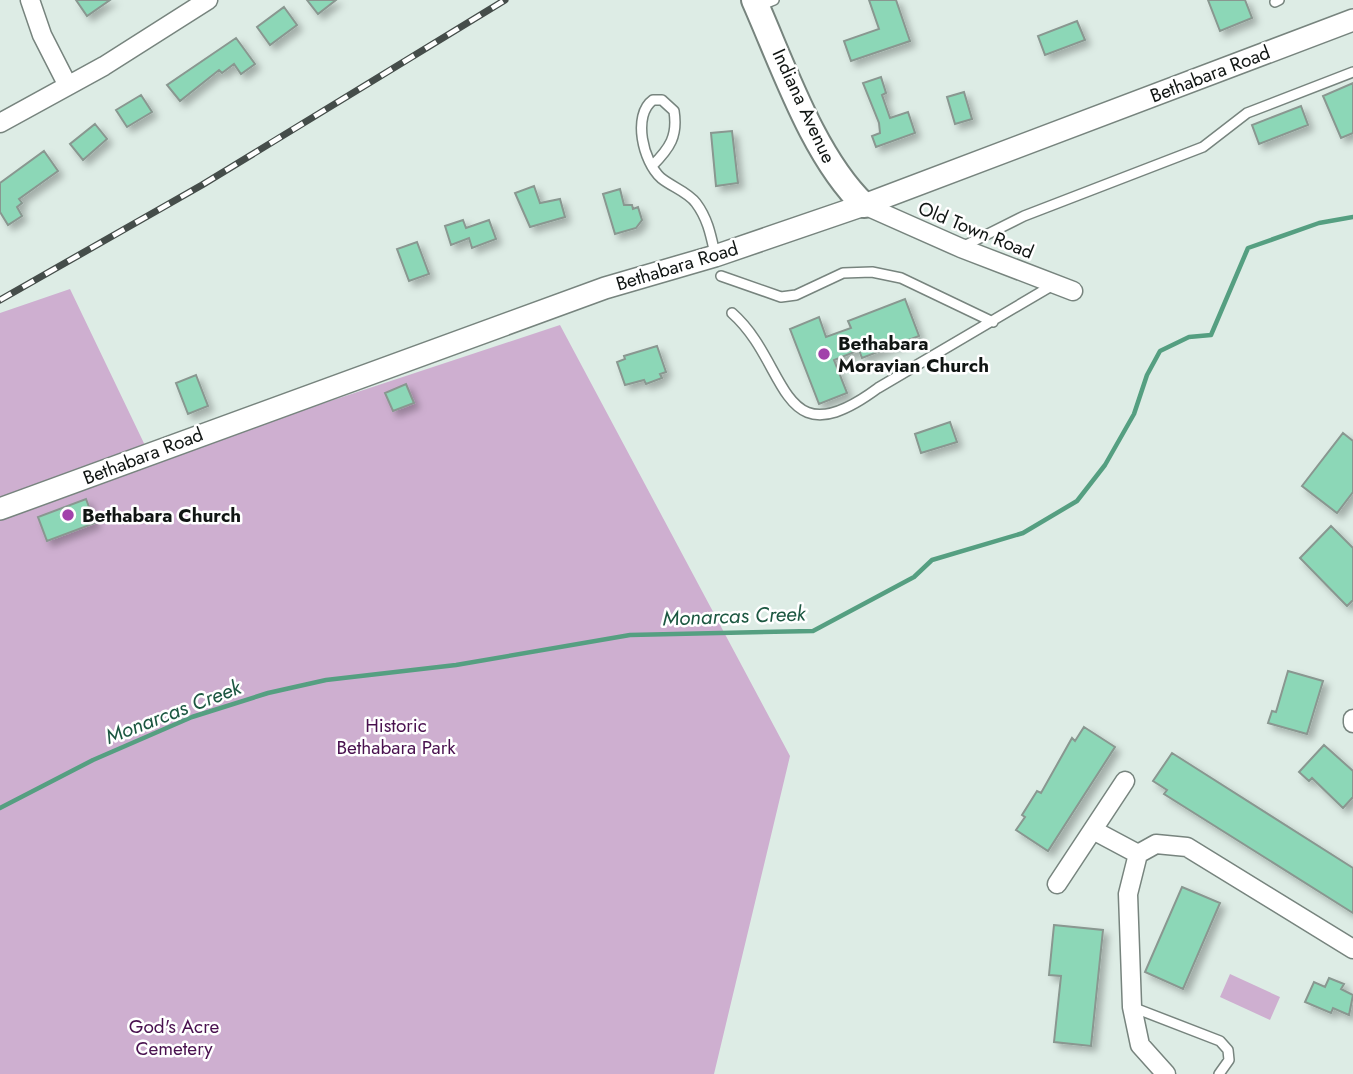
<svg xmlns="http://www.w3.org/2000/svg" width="1353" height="1074" viewBox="0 0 1353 1074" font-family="Jost,sans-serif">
  <defs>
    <filter id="shadow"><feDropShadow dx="5" dy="5" stdDeviation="3.5" flood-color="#0004"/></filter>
  </defs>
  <rect width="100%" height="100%" fill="#ddece5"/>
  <path fill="#ceafd0" d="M70,289L152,460L560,325L790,756L714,1074H0V313Z
    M1230,974L1280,997L1270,1020L1220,997Z"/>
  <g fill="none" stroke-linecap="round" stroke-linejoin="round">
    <path stroke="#559f81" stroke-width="4.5" d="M0,808L93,760L192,717L268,693L326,680L456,665L630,635L813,631L914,577L932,560L1023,533L1077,501L1105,465L1134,414L1147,375L1160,351L1189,337L1211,335L1248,248L1319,223L1353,217"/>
  </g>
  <path fill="#8cd7b7" stroke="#899790" stroke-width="2" filter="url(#shadow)" d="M76,0H110L87,16Z
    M307,0H336L318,14Z
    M869,0H896L910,41L851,61L844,41L879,29Z
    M1208,0H1245L1252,18L1220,31Z
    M284,7L297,25L270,45L257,27Z
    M1077,21L1085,40L1045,55L1038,36Z
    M236,38L255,64L241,74L234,64L222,73L219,70L180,101L167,85Z
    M881,77L886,93L882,95L890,118L908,112L915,133L876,147L872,136L880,133L879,123L863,83Z
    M1353,83V133L1341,138L1323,96Z
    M964,92L972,119L955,124L947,97Z
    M141,95L152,112L127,127L116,110Z
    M1301,106L1308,125L1259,144L1252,125Z
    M95,124L107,139L83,160L70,144Z
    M732,131L738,183L716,186L711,133Z
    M44,151L58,171L19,199L22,203L17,207L22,216L8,225L0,212V183Z
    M534,186L540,203L560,199L565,217L530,227L515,193Z
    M620,189L624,205H632L633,209L638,207L642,220L636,228L615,234L603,194Z
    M463,220L466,228L489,220L496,239L472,248L469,238L451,245L445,226Z
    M417,242L429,274L409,281L397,249Z
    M905,299L919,336L862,358L859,350L834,360L847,393L819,404L790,329L819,317L826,337L851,328L848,321Z
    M657,346L666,372L660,374L662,378L646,384L644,380L625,385L617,362L625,359L624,356Z
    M196,375L208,406L188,414L176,383Z
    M406,384L414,403L393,411L385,393Z
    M950,422L957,442L921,453L915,434Z
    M1343,433L1353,441V492L1337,513L1302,486Z
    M86,499L95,523L47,541L38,517Z
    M1331,526L1353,548V600L1347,606L1300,558Z
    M1288,671L1323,681L1307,734L1268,723L1272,711L1276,712Z
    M1084,727L1115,747L1048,851L1016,830L1025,817L1022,815L1037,791L1041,793L1072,738L1075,741Z
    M1324,745L1353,771V797L1343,808L1312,778L1309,781L1299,772Z
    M1172,753L1353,868V913L1164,794L1167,790L1153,781Z
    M1182,887L1220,903L1183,989L1145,972Z
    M1054,925L1103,930L1091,1046L1054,1042L1061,976L1049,975Z
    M1329,978L1344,984L1341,989L1353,995L1349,1015L1333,1008L1331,1013L1305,1002L1314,982L1325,987Z"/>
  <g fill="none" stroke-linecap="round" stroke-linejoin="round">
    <defs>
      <path id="service" d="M1275,2L1279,0
        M759,6L774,0
        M652,166C670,148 678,136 674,111L662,100H653C632,115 643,162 661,178C672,187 688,192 696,203C708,219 711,236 715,254
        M962,247L1024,216L1203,147L1247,113L1353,72
        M721,276L781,297L796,295L843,273L872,272L901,278L993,322
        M732,313C790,364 778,462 878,388L1053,285
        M1132,1007L1220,1041L1228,1050L1229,1060L1219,1074"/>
      <path id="minor" d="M30,0L42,35L67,84
        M0,123L104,66L208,0
        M864,205L961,248L1073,291
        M1353,719V723
        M1093,830L1138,854
        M1057,884L1125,781
        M1166,1074L1140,1045L1132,1007L1128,894L1138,854L1156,844L1187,847L1353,949"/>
      <path id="tertiary" d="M0,509L605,288L715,256L864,205L1353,20"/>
      <path id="secondary" d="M754,0C783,65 813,156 864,205"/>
    </defs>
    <use href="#service" stroke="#77847e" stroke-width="12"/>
    <use href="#minor" stroke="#77847e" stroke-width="21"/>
    <use href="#tertiary" stroke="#77847e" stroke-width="24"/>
    <use href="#secondary" stroke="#77847e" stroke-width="28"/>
    <use href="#service" stroke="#fff" stroke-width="9"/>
    <use href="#minor" stroke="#fff" stroke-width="18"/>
    <use href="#tertiary" stroke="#fff" stroke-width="21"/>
    <use href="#secondary" stroke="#fff" stroke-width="24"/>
    <defs>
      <path id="rail" d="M0,300L202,185L505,0"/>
    </defs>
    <use href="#rail" stroke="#454d4a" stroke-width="7"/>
    <use href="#rail" stroke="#fff" stroke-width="4.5" stroke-dasharray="13" stroke-linecap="butt"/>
  </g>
  <g fill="#a142aa" stroke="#fff" stroke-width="2.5">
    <circle cx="824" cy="354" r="7"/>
    <circle cx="68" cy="515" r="7"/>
  </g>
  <g text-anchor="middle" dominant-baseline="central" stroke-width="5" stroke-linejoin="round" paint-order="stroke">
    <g font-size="19" fill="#101513" stroke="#fff">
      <text transform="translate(1210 74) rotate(-21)">Bethabara Road</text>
      <text transform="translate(804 106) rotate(65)">Indiana Avenue</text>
      <text transform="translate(976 230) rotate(22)">Old Town Road</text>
      <text transform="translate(677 266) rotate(-17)">Bethabara Road</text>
      <text transform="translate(143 456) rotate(-21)">Bethabara Road</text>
    </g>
    <g font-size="19" font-weight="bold" fill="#101513" stroke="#fff" text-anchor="start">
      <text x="838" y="343">Bethabara<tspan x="838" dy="22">Moravian Church</tspan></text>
      <text x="82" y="515">Bethabara Church</text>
    </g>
    <g font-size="19" fill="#49114f" stroke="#fff">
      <text x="396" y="725">Historic<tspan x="396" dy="22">Bethabara Park</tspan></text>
      <text x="174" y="1026">God's Acre<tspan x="174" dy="22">Cemetery</tspan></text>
    </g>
    <g font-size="21" font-style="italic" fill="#1c5741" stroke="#fff">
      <text transform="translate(734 616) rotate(-2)">Monarcas Creek</text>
      <text transform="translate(173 712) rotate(-21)">Monarcas Creek</text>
    </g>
  </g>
</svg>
